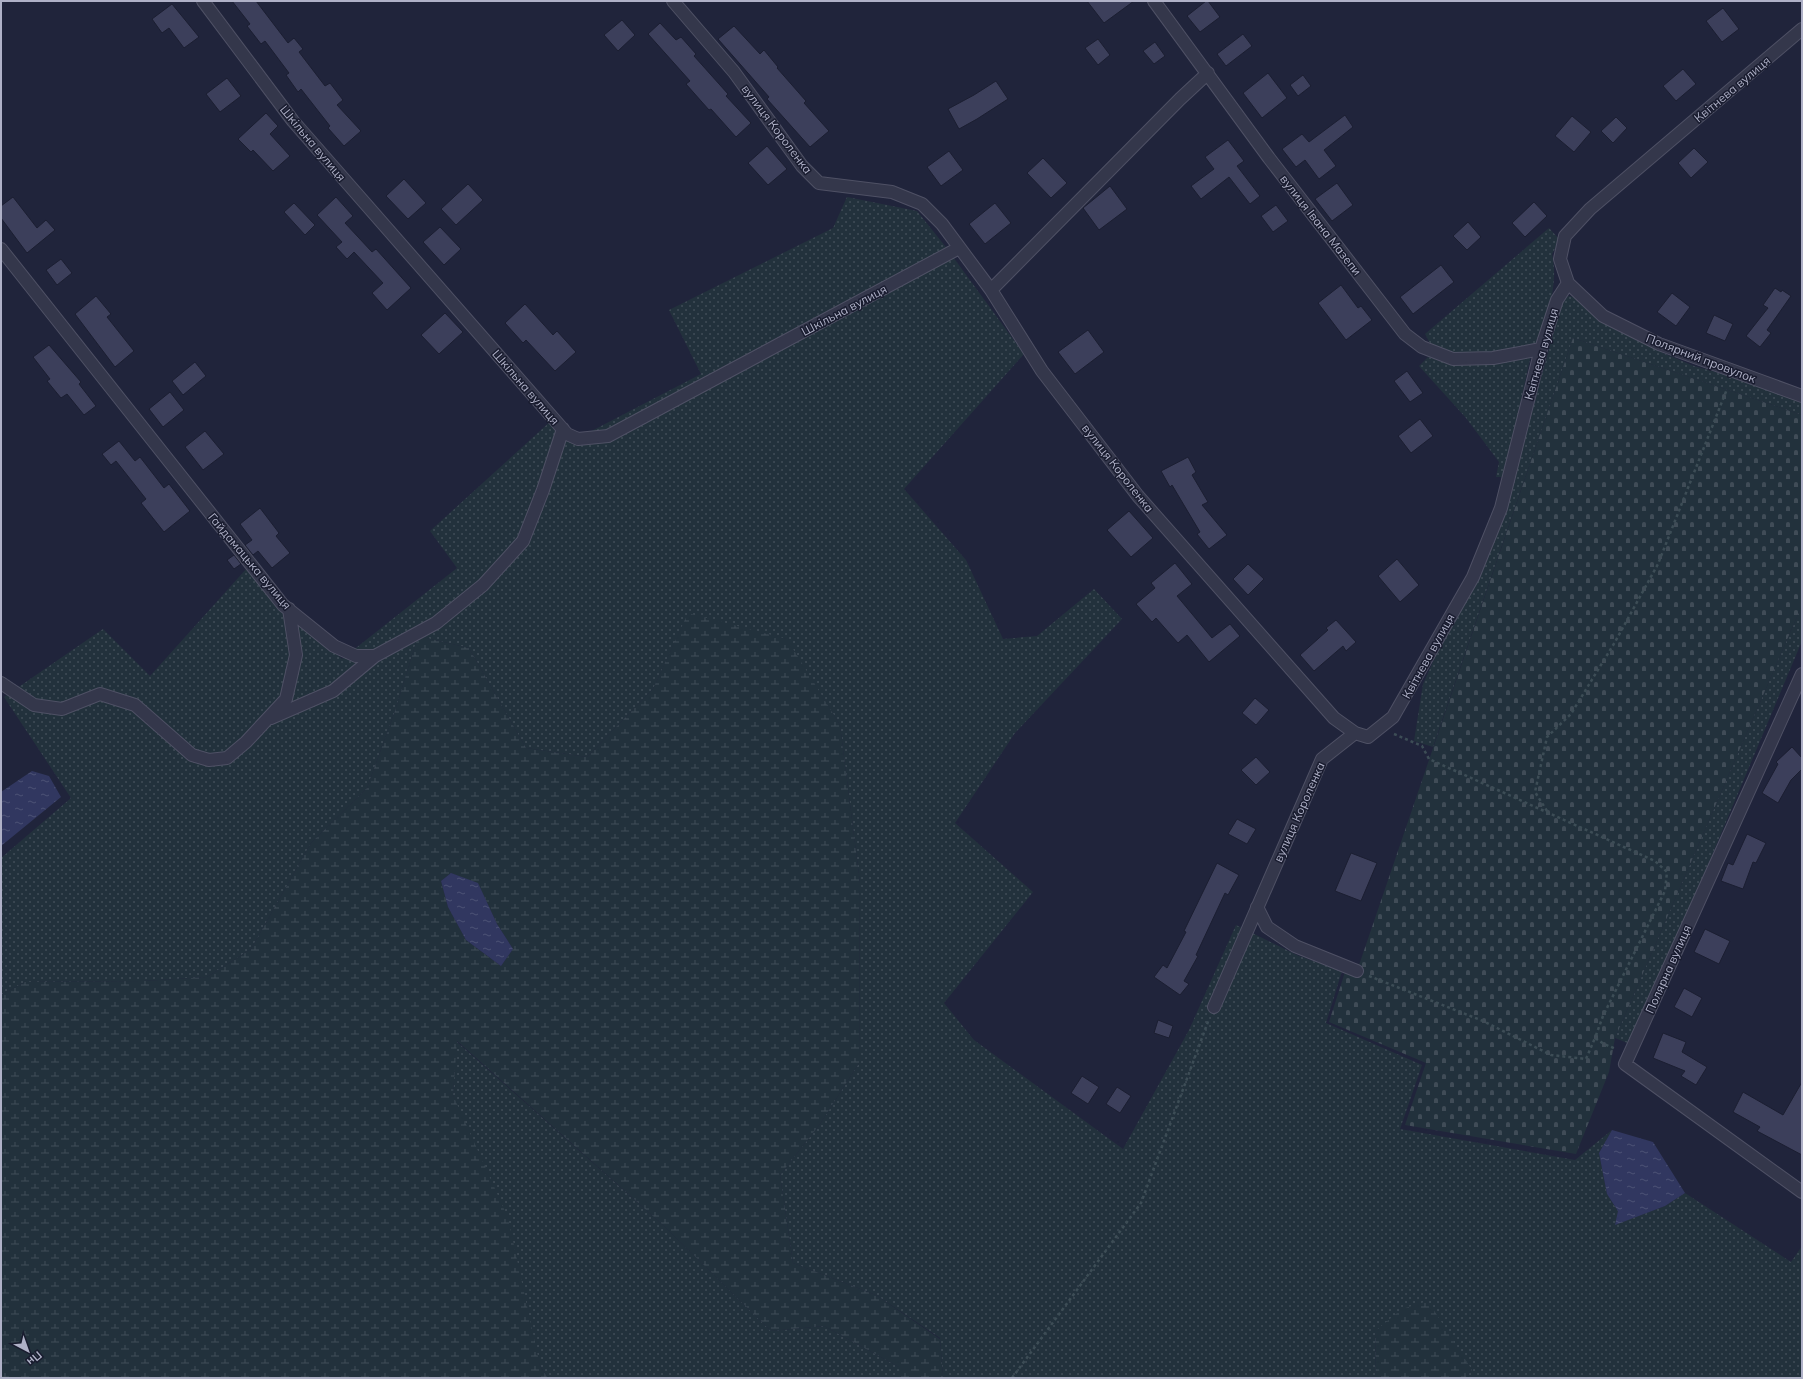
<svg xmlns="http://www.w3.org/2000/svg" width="1803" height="1379" viewBox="0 0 1803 1379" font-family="Mulish,sans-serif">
  <defs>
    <pattern id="grass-dots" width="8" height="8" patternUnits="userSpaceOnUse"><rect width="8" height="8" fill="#22313c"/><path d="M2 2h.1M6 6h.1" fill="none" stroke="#404c57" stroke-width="1.8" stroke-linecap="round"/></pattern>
    <pattern id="wetland-marsh" width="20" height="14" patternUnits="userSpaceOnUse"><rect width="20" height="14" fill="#22313c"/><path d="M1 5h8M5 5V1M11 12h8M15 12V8" fill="none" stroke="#404c57"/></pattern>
    <pattern id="cemetery-stones" width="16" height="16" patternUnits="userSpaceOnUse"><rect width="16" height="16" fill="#22313c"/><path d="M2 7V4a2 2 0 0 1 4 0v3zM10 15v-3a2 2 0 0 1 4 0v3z" fill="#404c57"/></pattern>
    <pattern id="water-ripples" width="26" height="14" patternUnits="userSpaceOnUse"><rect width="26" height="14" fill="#313760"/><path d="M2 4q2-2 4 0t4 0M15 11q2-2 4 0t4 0" fill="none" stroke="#4c5275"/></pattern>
  </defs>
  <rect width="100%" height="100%" fill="#20243b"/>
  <path fill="url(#grass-dots)" d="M847,197L917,211L945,246L1024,354L904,489L966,560L1003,639L1037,636L1094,589L1122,619L1015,733L955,823L1033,892L944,1003L974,1040L1123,1149L1189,1030L1236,925L1299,956L1342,971L1326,1023L1422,1065L1400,1129L1575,1160L1612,1130L1599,1153L1607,1194L1618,1211L1616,1224L1665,1206L1685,1193L1791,1262L1802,1246V1378H1465L1472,1370L1375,1331L1376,1378H943L940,1338L876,1295L793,1263L780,1175L820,1124L859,1063L860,883L840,725L786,639L688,614L653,689L587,757L526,748L469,648L418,636L395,711L367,788L311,843L251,949L207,977L143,981L25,982L1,995V858L71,798L4,697L103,629L150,676L247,568L342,659L457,568L430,531L552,420L580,437L701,374L669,310L833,228Z
    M1549,228L1560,240L1552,254C1559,285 1547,315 1538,345C1511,351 1455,364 1432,345C1429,343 1427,337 1425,334Z
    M1568,296L1576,297L1663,353L1694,366L1752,382L1802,403V415L1573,338L1433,747L1414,741L1423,684L1437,653L1474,586L1525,434L1562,303Z
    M1531,355L1504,477H1496L1499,462L1466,418L1419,366L1428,357L1447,363H1488Z
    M1802,605V641L1676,941L1630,1044L1615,1038Z
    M456,1041L664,1226L771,1331L824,1326L899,1367V1378H548L540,1366L453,1095Z"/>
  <path fill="url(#wetland-marsh)" fill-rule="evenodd" d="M688,613L787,639L840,725L860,883L859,1063L820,1124L780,1175L793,1263L876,1295L940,1339L943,1378H899V1367L824,1326L771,1331L664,1226L457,1041L453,1095L508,1218L540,1366L548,1378H1V995L25,982L143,981L207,977L251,949L311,843L367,788L395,711L418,636L469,648L526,748L587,757L653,689ZM451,873L478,884L497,924L513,949L501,966L466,940L448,907L441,881Z
    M1428,1301L1472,1370L1465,1378H1376L1375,1331L1402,1309Z"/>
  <path fill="url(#cemetery-stones)" d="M1573,338L1802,415V605L1615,1038L1609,1072L1576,1154L1405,1125L1426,1063L1329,1022L1345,972L1357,971Z"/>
  <path fill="url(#water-ripples)" d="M32,771L49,776L61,797L1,846V792Z
    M451,873L478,883L497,924L513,949L501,966L466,940L448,907L441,881Z
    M1612,1130L1653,1142L1685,1193L1665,1206L1615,1225L1618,1211L1607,1194L1599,1153Z"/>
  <path fill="#3c3f5b" stroke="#1b1e31" d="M232,1H256L288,43L294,38L303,49L299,52L325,86L330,83L343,100L337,105L361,131L344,146L328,128L330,126L301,89L298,92L286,75L289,73L265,41L261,44L247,26L250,24Z
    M1087,1H1134L1104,23Z
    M1206,1H1208L1220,17L1200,32L1187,16Z
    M172,4L199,37L184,48L169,28L162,33L152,19Z
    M1723,8L1739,29L1722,42L1706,21Z
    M622,20L635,35L618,51L604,35Z
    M660,23L676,40L681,37L696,54L694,56L728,94L726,96L751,123L736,137L711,109L709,110L686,84L690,81L648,34Z
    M734,26L760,54L764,50L778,67L777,68L806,101L804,103L829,131L810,147L767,99L769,97L718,39Z
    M1243,34L1252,46L1226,66L1217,54Z
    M1098,39L1110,55L1098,65L1085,48Z
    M1155,42L1165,56L1154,64L1143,51Z
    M1683,69L1696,84L1676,101L1663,86Z
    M1268,73L1287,98L1262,118L1243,93Z
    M1303,75L1311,86L1298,96L1290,85Z
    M227,78L241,96L220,112L206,94Z
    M996,81L1008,99L977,119L959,129L948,109L974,95Z
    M266,113L278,126L270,134L290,156L273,171L253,150L251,152L238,139Z
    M1345,115L1353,127L1324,150L1336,166L1319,179L1305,160L1296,167L1282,149L1302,134L1309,142Z
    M1572,116L1591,132L1574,152L1555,136Z
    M1616,117L1627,128L1613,143L1601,131Z
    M1228,140L1244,161L1237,166L1260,196L1250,204L1229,177L1201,199L1191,186L1214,169L1205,157Z
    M767,146L787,169L768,185L748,163Z
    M1694,148L1708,162L1691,178L1678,163Z
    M949,151L963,170L941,186L927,167Z
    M1043,158L1067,183L1051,198L1027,173Z
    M404,179L426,203L408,219L386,196Z
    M1337,183L1353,205L1332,221L1315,199Z
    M468,184L483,200L456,225L441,209Z
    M1110,186L1127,209L1099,230L1083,208Z
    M13,197L37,228L46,220L55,230L27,253L1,218V206Z
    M336,197L353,216L345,223L372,252L376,249L411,288L387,310L372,293L383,283L354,252L347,259L336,247L342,242L317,215Z
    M1534,202L1547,216L1525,237L1512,223Z
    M294,203L315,225L305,235L284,212Z
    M995,203L1011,223L985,244L969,224Z
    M1276,205L1288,221L1273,232L1261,216Z
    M1468,222L1481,237L1467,250L1453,236Z
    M440,227L461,249L444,265L423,242Z
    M61,259L72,273L57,285L46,270Z
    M1441,265L1454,282L1413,314L1400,297Z
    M1341,285L1358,308L1361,306L1372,320L1346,340L1318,303Z
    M1775,288L1781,292L1782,290L1791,296L1767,330L1771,333L1760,347L1746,336L1768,308L1763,305Z
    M1672,293L1690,307L1676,326L1657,312Z
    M96,296L111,314L107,317L134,351L115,367L75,314Z
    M525,304L553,335L557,331L576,352L555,371L526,340L523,343L505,323Z
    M445,313L463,332L439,354L421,335Z
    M1714,315L1733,324L1725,341L1706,333Z
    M1088,330L1104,352L1075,374L1058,352Z
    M49,345L81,382L79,384L96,406L84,415L67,394L61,398L47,381L50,379L33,357Z
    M195,362L206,376L183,395L172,381Z
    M1407,371L1423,393L1410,402L1394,381Z
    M170,392L184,410L163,427L149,409Z
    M1420,419L1433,436L1411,453L1398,436Z
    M205,431L224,454L203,470L185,447Z
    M119,441L135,461L140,457L164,488L169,484L190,511L164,532L141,503L146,499L116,461L111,465L102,454Z
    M1188,457L1196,472L1192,475L1208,502L1202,505L1227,535L1209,549L1197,534L1200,532L1172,485L1170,487L1161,471Z
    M260,508L279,533L276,536L290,553L272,568L258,551L253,555L245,545L252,540L240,524Z
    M1129,511L1153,538L1131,557L1107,530Z
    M234,555L241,564L234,569L227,560Z
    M1397,559L1419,585L1400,602L1378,576Z
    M1175,563L1192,584L1177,596L1212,638L1230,624L1240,636L1209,662L1187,635L1178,643L1156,618L1152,622L1136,604L1155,588L1151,583Z
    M1248,564L1264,579L1248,595L1233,579Z
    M1336,620L1356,642L1346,651L1343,646L1314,671L1300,655L1328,630L1326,628Z
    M1255,698L1269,710L1256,725L1242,713Z
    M1792,747L1802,758V769L1791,780L1778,803L1762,793L1778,764L1776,762Z
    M1256,757L1270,772L1256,785L1241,770Z
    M1237,819L1256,829L1247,844L1228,834Z
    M1747,834L1766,843L1756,863L1753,862L1743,889L1721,881L1728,863L1733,865Z
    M1351,853L1377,863L1361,901L1335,891Z
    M1217,863L1239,875L1228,895L1225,893L1196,955L1198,956L1184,981L1189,984L1180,995L1154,977L1163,965L1167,968L1186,932L1184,931Z
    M1705,929L1730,941L1719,964L1694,952Z
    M1684,988L1702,998L1692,1017L1674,1007Z
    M1158,1020L1173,1026L1169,1038L1154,1033Z
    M1663,1033L1686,1042L1682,1052L1707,1067L1696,1085L1681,1076L1685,1071L1653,1058Z
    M1082,1076L1099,1087L1088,1104L1071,1093Z
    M1802,1082V1155L1757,1131L1760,1127L1733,1112L1743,1092L1783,1115Z
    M1117,1087L1131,1096L1120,1113L1106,1104Z"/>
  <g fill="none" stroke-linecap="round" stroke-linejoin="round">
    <defs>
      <path id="minor" d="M203,1L293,121L567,434L578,439L608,436L959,248
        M673,1L734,72L802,166L819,183L892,192L922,204L942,224L991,290L1042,371L1138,496L1334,718L1355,733L1368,737L1393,717L1473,577L1501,508L1541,349L1557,300L1568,283L1560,259L1565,236L1590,209L1802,29
        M1154,1L1269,158L1405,334L1422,347L1453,359L1493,358L1541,349
        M1,249L283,605L334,646L356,656H375L436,623L483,585L523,541L543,490L563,429
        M1568,283L1603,316L1659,344L1802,396
        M991,290L1180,99L1208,73
        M1802,674L1625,1064L1802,1192
        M1,683L34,705L62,709L100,694L135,705L192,755L209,760L227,758L246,742L286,699L296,655L289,609
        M271,718L333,691L375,656
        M1257,907L1267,927L1295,946L1357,971
        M1214,1007L1322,759L1355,733"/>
    </defs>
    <use href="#minor" stroke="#4f5165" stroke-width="14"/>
    <path stroke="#3d4d56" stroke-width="2.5" stroke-dasharray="3 3" stroke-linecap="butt" d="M1394,734L1422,746L1429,759L1655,861L1667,872L1665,891L1603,1016L1595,1038L1604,1044L1616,1049
      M1547,811L1535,792L1547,737L1571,714L1615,642L1658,564L1727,389
      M1369,976L1483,1021L1551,1055L1586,1059L1595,1038
      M1012,1378L1141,1203L1209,1019"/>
    <use href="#minor" stroke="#34374b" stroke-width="12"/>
  </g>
  <g text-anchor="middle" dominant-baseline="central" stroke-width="3" stroke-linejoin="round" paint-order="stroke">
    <g font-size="12" fill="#afb1c7" stroke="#191c2f">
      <text transform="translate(1732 89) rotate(-40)">Квітнева вулиця</text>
      <text transform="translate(777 129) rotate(53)">вулиця Короленка</text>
      <text transform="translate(313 143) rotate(50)">Шкільна вулиця</text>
      <text transform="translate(1321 225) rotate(52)">вулиця Івана Мазепи</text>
      <text transform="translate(844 310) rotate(-28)">Шкільна вулиця</text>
      <text transform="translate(1541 354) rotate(-74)">Квітнева вулиця</text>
      <text transform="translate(1701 358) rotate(21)">Полярний провулок</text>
      <text transform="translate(526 387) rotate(49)">Шкільна вулиця</text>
      <text transform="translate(1118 468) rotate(52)">вулиця Короленка</text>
      <text transform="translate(250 561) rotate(50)">Гайдамацька вулиця</text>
      <text transform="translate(1428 656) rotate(-61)">Квітнева вулиця</text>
      <text transform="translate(1299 812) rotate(-66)">вулиця Короленка</text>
      <text transform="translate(1668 969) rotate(-66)">Полярна вулиця</text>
    </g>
  </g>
  <rect width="1803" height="1379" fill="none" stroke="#afb1c7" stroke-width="4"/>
  <g transform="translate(28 1351) rotate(139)" stroke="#191c2f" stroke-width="3" paint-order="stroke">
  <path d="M0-3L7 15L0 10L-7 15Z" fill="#afb1c7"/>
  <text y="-6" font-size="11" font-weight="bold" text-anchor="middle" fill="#afb1c7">Пн</text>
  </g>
</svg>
